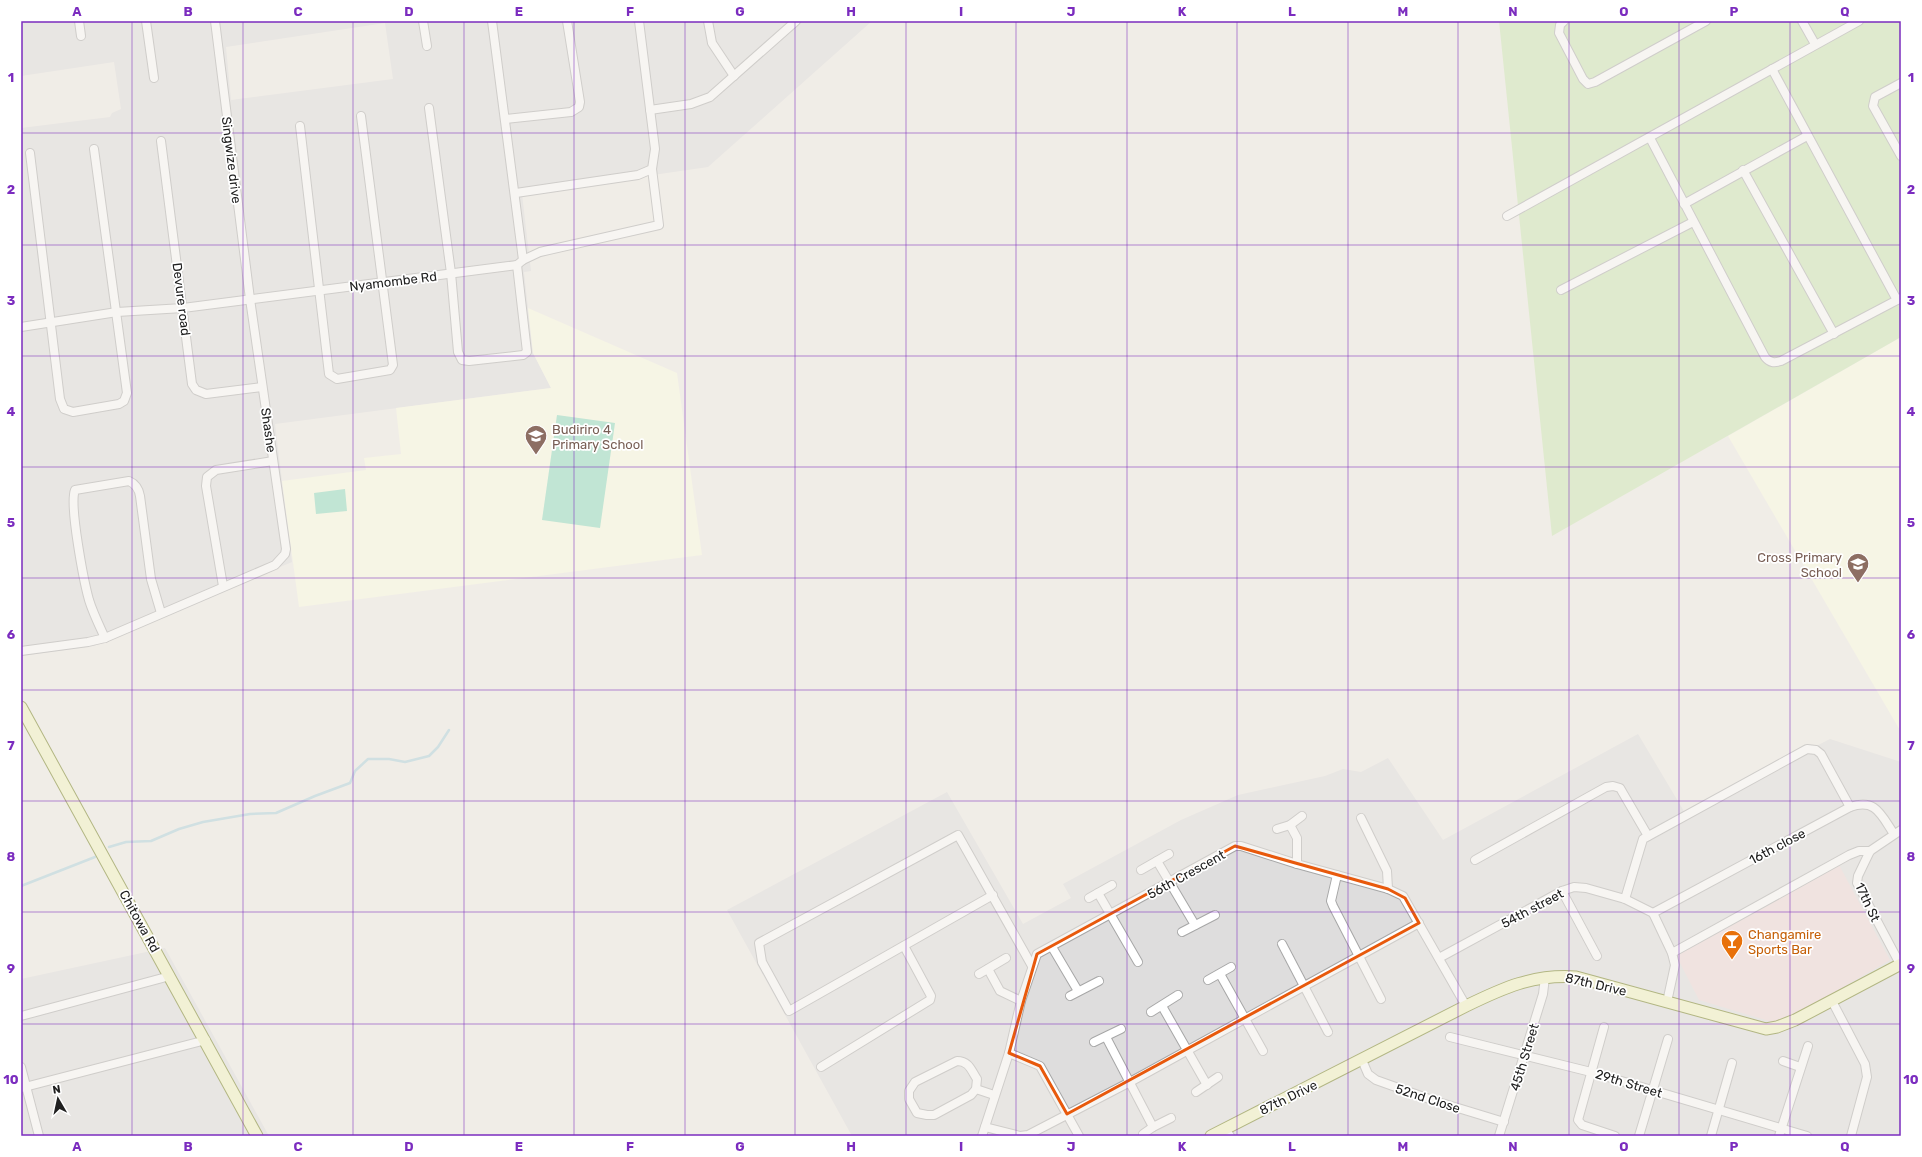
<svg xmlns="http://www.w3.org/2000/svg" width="1922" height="1157" font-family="Rubik,sans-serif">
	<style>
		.residential { fill: #dedddd; fill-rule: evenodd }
		.commercial { fill: #f0d8d7 }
		.education { fill: #fdfee2 }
		.grass { fill: #cae7af }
		.pitch { fill: #88dbbc }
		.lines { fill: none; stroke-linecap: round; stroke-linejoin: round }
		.stream { stroke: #a9d0db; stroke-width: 2.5 }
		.street-casing { stroke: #a7a7a7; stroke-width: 10 }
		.secondary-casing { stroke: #67740a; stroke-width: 13 }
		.street { stroke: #fff; stroke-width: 8 }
		.secondary { stroke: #f4f7be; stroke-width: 11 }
		.marked { fill: none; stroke: #e8590c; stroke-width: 3; stroke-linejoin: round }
		.grid { fill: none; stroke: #7b2cbf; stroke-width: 1; stroke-opacity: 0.55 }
		.labels { text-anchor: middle; stroke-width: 3.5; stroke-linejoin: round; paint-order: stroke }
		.street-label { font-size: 13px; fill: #202020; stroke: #fff }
		.education-label { font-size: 13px; fill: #785e54; stroke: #fff; text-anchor: start }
		.food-label { font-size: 13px; fill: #c56008; stroke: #fff; text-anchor: start }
		.neatline { fill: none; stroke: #7b2cbf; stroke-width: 1.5 }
		.grid-label { font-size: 13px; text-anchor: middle; font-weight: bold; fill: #7b2cbf }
	</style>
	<rect width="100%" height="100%" fill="#f0ede7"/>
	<g class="residential">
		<path d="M21,21H872L708,167L522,194L531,271L524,272L533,353L551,388L275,424L292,562L94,646L21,656V128L110,117L112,113L121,109L114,62L21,76ZM385,23L393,79L231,100L226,47Z"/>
		<polygon points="1638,734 1685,813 1830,739 1901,762 1901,1136 852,1136 727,910 947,792 1023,924 1071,898 1063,884 1181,820 1238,795 1325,776 1343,769 1361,772 1388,758 1443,840"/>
		<polygon points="165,948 269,1136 21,1136 21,979"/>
	</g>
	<polygon class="commercial" points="1839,865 1890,960 1779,1024 1699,1000 1676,955"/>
	<g class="education">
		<polygon points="528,308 677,373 702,555 299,607 282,481 366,470 364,458 401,454 396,408 551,388 533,353"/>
		<polygon points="1901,337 1901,732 1728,436"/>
	</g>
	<polygon class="grass" points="1499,21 1901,21 1901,337 1552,536"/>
	<g class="pitch">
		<polygon points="557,415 615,423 600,528 542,520"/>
		<polygon points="345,489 347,511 316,514 314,493"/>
	</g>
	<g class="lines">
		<g class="stream">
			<polyline points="109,847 126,842 151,841 179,829 203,822 250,814 276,813 315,796 350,783 355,771 368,759 389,759 405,762 429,756 438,747 449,730"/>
			<polyline points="21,886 95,857"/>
		</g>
		<g class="street-casing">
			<g id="street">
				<polyline points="79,21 81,36"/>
				<polyline points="146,21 154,78"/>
				<polyline points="423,21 427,46"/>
				<polyline points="708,21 712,43 734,76"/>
				<polyline points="1564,21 1560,25 1559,33 1583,79 1588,84 1595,82 1706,21"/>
				<polyline points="1802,21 1815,44"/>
				<polyline points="1772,69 1897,300"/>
				<polyline points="1901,83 1875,97 1873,106 1901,156"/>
				<polyline points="429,108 451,273 458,352 462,360 469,361 523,355 527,352 517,265"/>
				<polyline points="650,110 691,104 710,97 796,21"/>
				<polyline points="505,119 571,112 579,107 580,102 567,21"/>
				<polyline points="300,126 329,374 337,379 390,370 393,365 361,116"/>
				<path d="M1650,138L1765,357C1770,363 1774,363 1781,361L1901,298"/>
				<polyline points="161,141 192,384 196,390 206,394 262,387"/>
				<polyline points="30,153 60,399 64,409 73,412 119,404 124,401 127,393 94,149"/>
				<polyline points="1743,170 1834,334"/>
				<polyline points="516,193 638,175 652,169 655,149 639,21"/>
				<polyline points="1684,204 1807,136"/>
				<polyline points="1507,216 1859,21"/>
				<polyline points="523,260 540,252 659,225 652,169"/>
				<polyline points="1561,290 1693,222"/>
				<polyline points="21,327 117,312 183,308 517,265 523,260 492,21"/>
				<polyline points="223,586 206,486 207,477 216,470 273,461"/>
				<path d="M105,638C99,625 93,613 89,600C84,582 69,505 75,490L129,481C136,484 139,490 140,496L151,579L161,613"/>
				<polyline points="21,651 88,642 105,638 275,565 285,554 286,549 250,299 215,21"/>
				<polyline points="1361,818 1387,871 1388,889"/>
				<polyline points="1290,825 1297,838 1297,864"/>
				<polyline points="1277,829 1290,825 1302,816"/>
				<polyline points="1901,830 1870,851 1858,876 1857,883 1901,966"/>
				<polyline points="1475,860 1606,787 1613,786 1620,788 1648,836"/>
				<polyline points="1157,861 1195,925"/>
				<polyline points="1141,870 1169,854"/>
				<polyline points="1337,875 1331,901 1333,906 1381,999"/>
				<polyline points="1562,891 1597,956"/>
				<polyline points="1098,893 1138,962"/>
				<polyline points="993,895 789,1011 762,962 759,943 958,835 1032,966"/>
				<polyline points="1089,898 1112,885"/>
				<polyline points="1625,899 1643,839 1807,749 1816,750 1821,754 1850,807"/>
				<path d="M1653,913L1850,807C1876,798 1881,815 1894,834"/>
				<polyline points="1182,932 1215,915"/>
				<polyline points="1282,944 1328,1032"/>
				<polyline points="1052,947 1078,991"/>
				<polyline points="1672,953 1849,855 1859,851 1870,851"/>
				<polyline points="1439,958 1562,891 1574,887 1586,888 1625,899 1653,913 1672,953 1675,965 1667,1002"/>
				<polyline points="988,969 1000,991 1021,1001"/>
				<polyline points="979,974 1006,958"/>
				<polyline points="1220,974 1263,1051"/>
				<polyline points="1208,980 1231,967"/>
				<polyline points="1070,996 1099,981"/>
				<polyline points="1832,1001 1865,1064 1867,1077 1851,1136"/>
				<polyline points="1162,1006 1207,1085"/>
				<polyline points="1151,1012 1178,995"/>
				<polyline points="21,1016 170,976"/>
				<polyline points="1604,1027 1578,1120 1582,1125 1615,1136"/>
				<polyline points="1106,1037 1153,1127"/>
				<polyline points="1450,1037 1591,1072 1807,1136"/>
				<polyline points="1094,1042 1121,1029"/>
				<polyline points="1009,1053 1040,1066 1079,1136"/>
				<polyline points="1362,1060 1368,1074 1376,1080 1435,1101 1504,1122"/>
				<path d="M957,1061C969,1061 971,1070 977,1079L976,1089L971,1095L934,1115H927L917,1113L909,1099V1091L915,1082Z"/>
				<polyline points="1783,1061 1800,1067"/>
				<polyline points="21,1067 39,1136"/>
				<polyline points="821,1067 930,1000 931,996 904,946"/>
				<polyline points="21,1088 206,1040"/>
				<polyline points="976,1089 994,1095"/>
				<polyline points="1196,1092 1218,1077"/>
				<polyline points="985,1127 1020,1136 1028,1135 1130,1082 1419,923"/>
				<polyline points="1225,1128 1230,1136"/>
				<polyline points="1143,1134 1153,1127 1171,1118"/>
				<polyline points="982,1136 1009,1053 1021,1001 1037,954 1235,846 1241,846 1297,864 1388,889 1403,896 1466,1006"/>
				<polyline points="1499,1136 1543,994 1545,977"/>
				<polyline points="1639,1136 1668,1039"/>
				<polyline points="1711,1136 1732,1063"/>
				<polyline points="1779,1136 1808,1046"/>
			</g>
		</g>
		<g class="secondary-casing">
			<g id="secondary">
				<polyline points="21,707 257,1136"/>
				<path d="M1211,1136L1466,1006C1503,988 1533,974 1576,977L1766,1029L1777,1027L1795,1020L1901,964"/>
			</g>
		</g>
		<use href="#street" class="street"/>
		<use href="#secondary" class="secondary"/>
	</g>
	<path d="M0 0H1922V1157H0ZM1235,846L1388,889L1405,898L1419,923L1067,1114L1040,1066L1009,1053L1037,954Z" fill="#f0ede7" fill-opacity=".55" fill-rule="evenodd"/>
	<path class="marked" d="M1235,846L1388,889L1405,898L1419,923L1067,1114L1040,1066L1009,1053L1037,954Z"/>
	<path class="grid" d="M132,21V1136M243,21V1136M353,21V1136M464,21V1136M574,21V1136M685,21V1136M795,21V1136M906,21V1136M1016,21V1136M1127,21V1136M1237,21V1136M1348,21V1136M1458,21V1136M1569,21V1136M1679,21V1136M1790,21V1136M21,133H1901M21,245H1901M21,356H1901M21,467H1901M21,578H1901M21,690H1901M21,801H1901M21,912H1901M21,1024H1901"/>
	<defs>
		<g id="school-pin" transform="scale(1.15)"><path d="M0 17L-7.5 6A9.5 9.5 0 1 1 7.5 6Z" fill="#8d6e63" stroke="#fff"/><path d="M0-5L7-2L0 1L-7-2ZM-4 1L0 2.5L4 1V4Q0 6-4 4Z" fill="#fff"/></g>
		<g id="bar-pin" transform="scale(1.15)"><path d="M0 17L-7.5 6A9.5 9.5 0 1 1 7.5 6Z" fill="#e8710a" stroke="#fff"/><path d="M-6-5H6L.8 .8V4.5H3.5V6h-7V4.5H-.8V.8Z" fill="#fff"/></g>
	</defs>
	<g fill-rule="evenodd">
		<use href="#school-pin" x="536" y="436"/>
		<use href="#school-pin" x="1858" y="564"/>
		<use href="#bar-pin" x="1732" y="941"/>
	</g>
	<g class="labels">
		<g class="street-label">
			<text transform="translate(232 160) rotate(83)" y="5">Singwize drive</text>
			<text transform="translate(393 281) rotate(-7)" y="5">Nyamombe Rd</text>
			<text transform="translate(182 299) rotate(83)" y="5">Devure road</text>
			<text transform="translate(269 430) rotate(82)" y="5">Shashe</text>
			<text transform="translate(1777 846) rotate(-28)" y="5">16th close</text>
			<text transform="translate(1186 874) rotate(-29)" y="5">56th Crescent</text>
			<text transform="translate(1868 902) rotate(65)" y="5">17th St</text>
			<text transform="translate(1532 908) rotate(-28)" y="5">54th street</text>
			<text transform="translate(140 921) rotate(61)" y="5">Chitowa Rd</text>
			<text transform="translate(1596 984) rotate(13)" y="5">87th Drive</text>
			<text transform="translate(1524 1057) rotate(-73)" y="5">45th Street</text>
			<text transform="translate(1629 1083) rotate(17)" y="5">29th Street</text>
			<text transform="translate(1288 1097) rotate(-26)" y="5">87th Drive</text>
			<text transform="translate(1428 1098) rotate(18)" y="5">52nd Close</text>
		</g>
		<g class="education-label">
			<text x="552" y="434">Budiriro 4<tspan x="552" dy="15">Primary School</tspan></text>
			<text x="1842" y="562" text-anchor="end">Cross Primary<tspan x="1842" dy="15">School</tspan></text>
		</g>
		<g class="food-label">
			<text x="1748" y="939">Changamire<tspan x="1748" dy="15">Sports Bar</tspan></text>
		</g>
	</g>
	<rect width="1922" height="1157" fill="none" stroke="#ffffff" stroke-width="44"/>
	<g transform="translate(58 1099) rotate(351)" stroke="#ffffff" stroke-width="3" paint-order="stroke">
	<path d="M0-3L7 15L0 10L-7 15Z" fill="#202020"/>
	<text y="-6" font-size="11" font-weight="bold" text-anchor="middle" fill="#202020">N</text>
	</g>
	<rect x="22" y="22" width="1878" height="1113" class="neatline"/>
	<g class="grid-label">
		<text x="77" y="16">A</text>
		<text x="188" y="16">B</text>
		<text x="298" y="16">C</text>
		<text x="409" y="16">D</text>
		<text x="519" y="16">E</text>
		<text x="630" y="16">F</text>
		<text x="740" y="16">G</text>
		<text x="851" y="16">H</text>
		<text x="961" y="16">I</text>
		<text x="1071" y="16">J</text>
		<text x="1182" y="16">K</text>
		<text x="1292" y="16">L</text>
		<text x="1403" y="16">M</text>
		<text x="1513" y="16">N</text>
		<text x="1624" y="16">O</text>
		<text x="1734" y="16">P</text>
		<text x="1845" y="16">Q</text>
		<text x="11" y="82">1</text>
		<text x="1911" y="82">1</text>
		<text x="11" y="194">2</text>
		<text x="1911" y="194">2</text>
		<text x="11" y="305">3</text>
		<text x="1911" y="305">3</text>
		<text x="11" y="416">4</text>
		<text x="1911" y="416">4</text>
		<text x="11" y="527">5</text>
		<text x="1911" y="527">5</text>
		<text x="11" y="639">6</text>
		<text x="1911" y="639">6</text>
		<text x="11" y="750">7</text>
		<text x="1911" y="750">7</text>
		<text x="11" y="861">8</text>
		<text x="1911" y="861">8</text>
		<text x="11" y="973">9</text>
		<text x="1911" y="973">9</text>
		<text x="11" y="1084">10</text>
		<text x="1911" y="1084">10</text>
		<text x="77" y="1151">A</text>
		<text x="188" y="1151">B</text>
		<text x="298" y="1151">C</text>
		<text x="409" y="1151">D</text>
		<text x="519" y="1151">E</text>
		<text x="630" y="1151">F</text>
		<text x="740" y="1151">G</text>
		<text x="851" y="1151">H</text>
		<text x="961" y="1151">I</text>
		<text x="1071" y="1151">J</text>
		<text x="1182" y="1151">K</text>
		<text x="1292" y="1151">L</text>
		<text x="1403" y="1151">M</text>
		<text x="1513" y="1151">N</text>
		<text x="1624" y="1151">O</text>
		<text x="1734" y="1151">P</text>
		<text x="1845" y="1151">Q</text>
	</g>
</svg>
